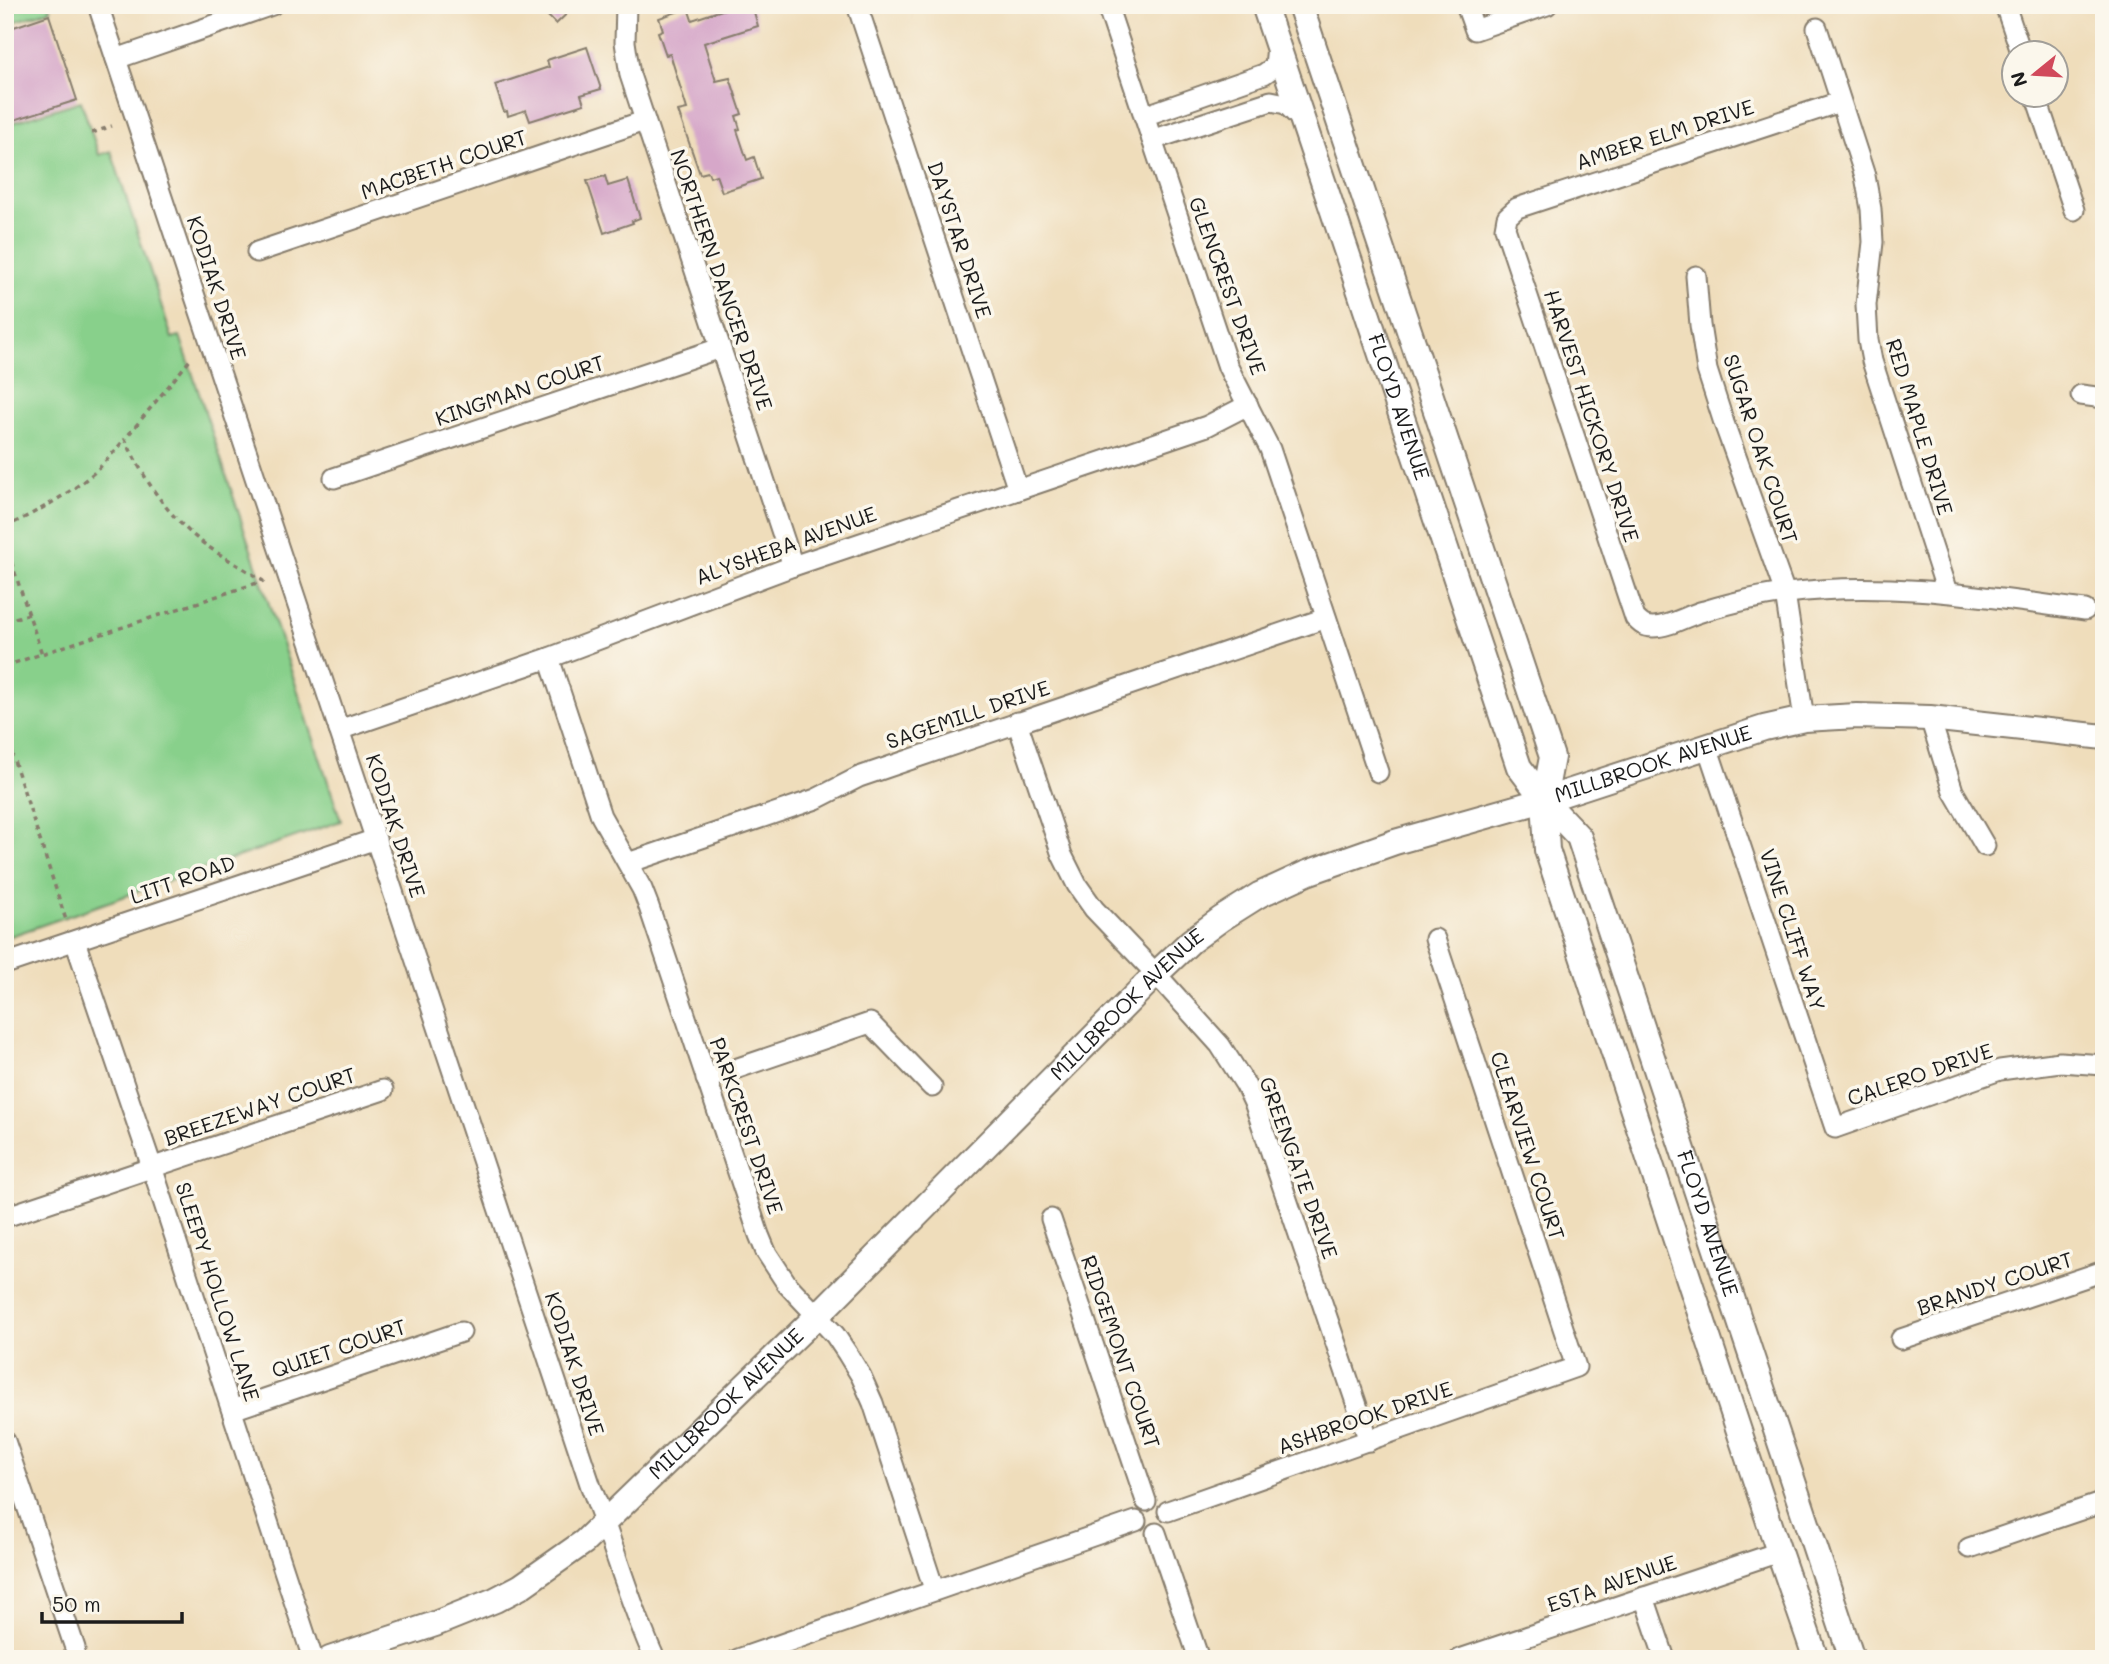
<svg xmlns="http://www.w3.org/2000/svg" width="2109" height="1664" font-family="Mali,sans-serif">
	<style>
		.green { fill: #88d08b; stroke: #527654; stroke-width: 2 }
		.building { fill: #d6a7c9 }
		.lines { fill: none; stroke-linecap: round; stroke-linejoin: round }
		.minor-casing { stroke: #867c6c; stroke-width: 23 }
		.tertiary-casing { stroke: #867c6c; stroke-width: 28 }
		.path { stroke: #867c6c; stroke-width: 3.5; stroke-dasharray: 5 5; stroke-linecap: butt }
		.minor { stroke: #fff; stroke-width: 19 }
		.tertiary { stroke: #fff; stroke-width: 24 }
		.labels { text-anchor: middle; stroke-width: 7; stroke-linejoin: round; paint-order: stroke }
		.street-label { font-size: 21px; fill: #1c1c1c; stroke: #fbf7ec }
	</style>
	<rect width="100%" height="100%" fill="#fbf7ec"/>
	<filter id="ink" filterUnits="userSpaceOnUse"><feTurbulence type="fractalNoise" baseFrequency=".0143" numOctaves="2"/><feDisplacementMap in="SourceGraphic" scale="14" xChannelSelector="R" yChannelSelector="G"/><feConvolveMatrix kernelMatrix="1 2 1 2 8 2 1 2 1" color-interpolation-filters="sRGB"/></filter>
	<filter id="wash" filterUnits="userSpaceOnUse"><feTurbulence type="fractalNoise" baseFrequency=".00686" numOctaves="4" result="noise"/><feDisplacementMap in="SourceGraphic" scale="28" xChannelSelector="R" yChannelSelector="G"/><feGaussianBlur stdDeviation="1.57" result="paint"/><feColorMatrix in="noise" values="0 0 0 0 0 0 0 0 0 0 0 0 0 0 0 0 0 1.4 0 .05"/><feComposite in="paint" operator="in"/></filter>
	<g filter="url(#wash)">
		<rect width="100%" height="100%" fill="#efddbb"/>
		<g class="green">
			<polygon points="5,5 49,5 51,10 5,25"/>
			<polygon points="81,101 99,155 111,151 172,338 180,336 341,821 5,938 5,125"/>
		</g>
		<g id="blocks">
			<g class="building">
				<polygon points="537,5 576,5 556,24"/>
				<polygon points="737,5 752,5 758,26 704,43 716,81 730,78 742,114 736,116 740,129 737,130 747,160 754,157 761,179 722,192 716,175 710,177 708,172 700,174 678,111 687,109 670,54 666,55 658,32 663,30 659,18 688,8 692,20"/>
				<polygon points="49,15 77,100 5,123 5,30"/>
				<polygon points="587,47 601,89 581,95 584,104 530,121 526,110 508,116 507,111 504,112 495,85 549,67 547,60"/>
				<polygon points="605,176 608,186 628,180 640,218 632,221 633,223 604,233 587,181"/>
			</g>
		</g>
	</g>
	<g filter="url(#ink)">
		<use href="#blocks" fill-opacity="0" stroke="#867c6c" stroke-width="2"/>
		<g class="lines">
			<g class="minor-casing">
				<g id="minor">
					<path d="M98,5L591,1487C614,1544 629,1603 655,1659"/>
					<polyline points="626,5 625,42 630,75 793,566"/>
					<polyline points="857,5 1018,490"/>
					<polyline points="1107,5 1222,349 1228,367 1270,449 1378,772"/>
					<polyline points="1466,5 1475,30 1547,5"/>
					<polyline points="2005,5 2021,52"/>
					<polyline points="1817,28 1865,176 1871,209 1873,242 1866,305 1868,340 1872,361 1947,592"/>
					<polyline points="116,59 272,5"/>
					<polyline points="2035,94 2074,210"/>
					<path d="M1840,102L1517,208L1507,217L1505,228L1635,618C1641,624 1644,627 1653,627C1670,627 1688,615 1704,611C1731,603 1759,596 1787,593C1887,580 1986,597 2085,610"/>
					<polyline points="1144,116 1264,74 1275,66 1277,46"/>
					<polyline points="1152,140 1271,101 1286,104 1302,120"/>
					<polyline points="257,252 644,121"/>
					<polyline points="1696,276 1700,325 1707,370 1724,423 1785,593 1804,719"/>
					<polyline points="2081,395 2104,398"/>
					<polyline points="334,478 720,348"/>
					<polyline points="549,658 601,816 642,889 649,907 759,1235 766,1252 787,1284 835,1335 847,1353 861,1376 873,1403 934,1589"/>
					<polyline points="1930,718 1953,791 1985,846"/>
					<polyline points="1017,722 1062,855 1077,885 1094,909 1156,974 1220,1045 1245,1084 1255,1105 1369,1441"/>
					<polyline points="339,730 549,658 793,566 1207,426 1248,405"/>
					<polyline points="1707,746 1835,1128 2000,1070 2060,1062 2104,1065"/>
					<polyline points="628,863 816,799 859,777 1326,618"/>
					<polyline points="75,941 152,1167 313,1659"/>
					<polyline points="5,964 376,839"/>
					<polyline points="706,1079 870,1023 932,1087"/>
					<polyline points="5,1217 383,1090"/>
					<polyline points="1051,1219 1146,1501"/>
					<polyline points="1901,1339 2104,1271"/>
					<polyline points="232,1410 461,1332"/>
					<polyline points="5,1441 75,1648"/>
					<polyline points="1168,1511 1576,1367 1435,939"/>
					<polyline points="1156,1533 1199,1659"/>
					<polyline points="1969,1548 2104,1502"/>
					<polyline points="1644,1597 1665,1659"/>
					<polyline points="738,1659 1136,1521"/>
					<polyline points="1460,1659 1779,1552"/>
				</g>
			</g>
			<g class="tertiary-casing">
				<g id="tertiary">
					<path id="s1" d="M1264,5L1519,767L1544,800L1547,850L1779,1552L1816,1659"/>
					<path id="s2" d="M1300,5L1552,757L1544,800L1579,837L1852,1659"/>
					<path id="s3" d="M330,1659L435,1624L495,1600L520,1587L584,1542L817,1316L1156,974L1191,941L1221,919L1259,895L1307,873L1395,842L1544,800L1764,728L1804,719L1857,716L1930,718L2104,737"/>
				</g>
			</g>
			<g class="path">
				<polyline points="92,133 112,126"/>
				<path d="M5,527C37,512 68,495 95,472C106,462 115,450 125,439"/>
				<polyline points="5,543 42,654"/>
				<polyline points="5,621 29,614"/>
				<path d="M5,666L263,581C244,568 222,557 203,543C167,516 144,479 125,439L190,360"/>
				<polyline points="5,733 66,920"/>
			</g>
			<use href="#minor" class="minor"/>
			<use href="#tertiary" class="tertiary"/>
		</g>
	</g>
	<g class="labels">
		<g class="street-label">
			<text transform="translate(1665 135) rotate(-18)" y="7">AMBER ELM DRIVE</text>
			<text transform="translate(444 165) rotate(-19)" y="7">MACBETH COURT</text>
			<text transform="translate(959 240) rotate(72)" y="7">DAYSTAR DRIVE</text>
			<text transform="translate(721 280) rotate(71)" y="7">NORTHERN DANCER DRIVE</text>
			<text transform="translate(1227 286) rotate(70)" y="7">GLENCREST DRIVE</text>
			<text transform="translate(216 288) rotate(72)" y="7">KODIAK DRIVE</text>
			<text transform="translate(520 391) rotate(-19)" y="7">KINGMAN COURT</text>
			<text dy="7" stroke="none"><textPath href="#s1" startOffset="424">FLOYD AVENUE</textPath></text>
			<text transform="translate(1591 416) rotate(72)" y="7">HARVEST HICKORY DRIVE</text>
			<text transform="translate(1919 427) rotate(73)" y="7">RED MAPLE DRIVE</text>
			<text transform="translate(1760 449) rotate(72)" y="7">SUGAR OAK COURT</text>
			<text transform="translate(786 546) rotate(-20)" y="7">ALYSHEBA AVENUE</text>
			<text transform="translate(968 715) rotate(-19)" y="7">SAGEMILL DRIVE</text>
			<text dy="7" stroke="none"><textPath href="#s3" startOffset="1634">MILLBROOK AVENUE</textPath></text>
			<text transform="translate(395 826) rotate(72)" y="7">KODIAK DRIVE</text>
			<text transform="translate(183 880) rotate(-19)" y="7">LITT ROAD</text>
			<text transform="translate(1792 930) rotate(72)" y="7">VINE CLIFF WAY</text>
			<text dy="7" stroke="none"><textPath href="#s3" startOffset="1046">MILLBROOK AVENUE</textPath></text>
			<text transform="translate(1920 1075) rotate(-19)" y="7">CALERO DRIVE</text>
			<text transform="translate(260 1107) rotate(-19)" y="7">BREEZEWAY COURT</text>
			<text transform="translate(746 1126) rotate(71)" y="7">PARKCREST DRIVE</text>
			<text transform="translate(1527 1146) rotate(72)" y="7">CLEARVIEW COURT</text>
			<text transform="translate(1298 1168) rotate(70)" y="7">GREENGATE DRIVE</text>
			<text dy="7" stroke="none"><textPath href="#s2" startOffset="1295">FLOYD AVENUE</textPath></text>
			<text transform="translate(1995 1284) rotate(-18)" y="7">BRANDY COURT</text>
			<text transform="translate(217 1292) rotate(72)" y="7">SLEEPY HOLLOW LANE</text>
			<text transform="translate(339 1349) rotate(-19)" y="7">QUIET COURT</text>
			<text transform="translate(1120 1352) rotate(71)" y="7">RIDGEMONT COURT</text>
			<text transform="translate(574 1364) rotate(72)" y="7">KODIAK DRIVE</text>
			<text dy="7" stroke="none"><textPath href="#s3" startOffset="480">MILLBROOK AVENUE</textPath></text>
			<text transform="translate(1365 1418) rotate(-19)" y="7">ASHBROOK DRIVE</text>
			<text transform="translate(1612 1584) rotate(-19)" y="7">ESTA AVENUE</text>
		</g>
	</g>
	<rect width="2109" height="1664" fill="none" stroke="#fbf7ec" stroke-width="28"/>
	<g transform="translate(2035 74) rotate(252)"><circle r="33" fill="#fbf7ec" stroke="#a29f99" stroke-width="2"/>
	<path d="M0-5L12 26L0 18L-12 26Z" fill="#d1495b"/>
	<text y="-10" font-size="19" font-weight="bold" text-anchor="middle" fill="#1c1c1c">N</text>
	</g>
	<path d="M42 1612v10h140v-10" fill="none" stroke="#1c1c1c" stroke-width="3.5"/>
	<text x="52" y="1612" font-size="21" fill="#1c1c1c" stroke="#fbf7ec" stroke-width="5" paint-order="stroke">50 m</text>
</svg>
